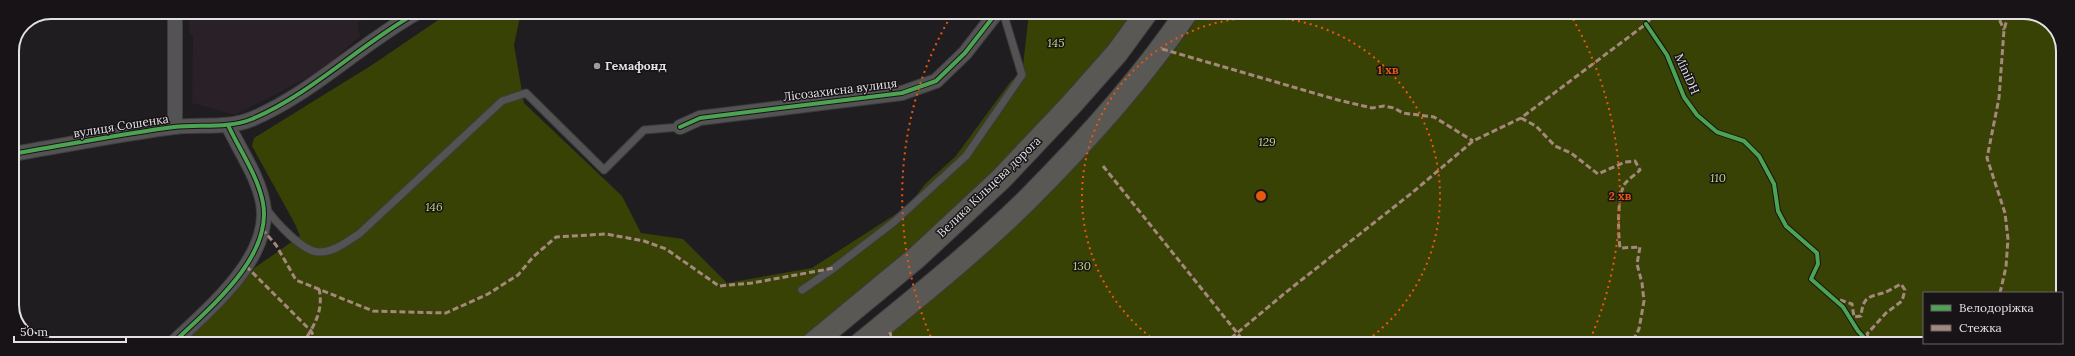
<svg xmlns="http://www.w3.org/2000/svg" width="2075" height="356" font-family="Lora,serif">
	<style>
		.built { fill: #292028 }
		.forest { fill: #384204 }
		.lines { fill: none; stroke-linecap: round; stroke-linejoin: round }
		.service-casing { stroke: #3d3b3d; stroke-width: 9 }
		.minor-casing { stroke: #3d3b3d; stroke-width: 16 }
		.primary-casing { stroke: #3d3b3d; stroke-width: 24 }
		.service { stroke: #545354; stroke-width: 7 }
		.minor { stroke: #545354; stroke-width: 14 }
		.primary { stroke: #595854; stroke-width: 22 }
		.quiet { stroke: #a5887d; stroke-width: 3; stroke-dasharray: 6 3; stroke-linecap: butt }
		.cycleway-casing { stroke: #171317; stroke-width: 6 }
		.cycleway { stroke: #4ca352; stroke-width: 4 }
		.ring { fill: none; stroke: #e8590c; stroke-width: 2; stroke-dasharray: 2 4 }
		.poi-dot { fill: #9f9c9f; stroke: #171317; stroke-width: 1.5 }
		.labels { text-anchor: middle; stroke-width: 3; stroke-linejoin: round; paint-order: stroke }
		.park-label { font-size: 12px; font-style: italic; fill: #c1d77a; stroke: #171317 }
		.poi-label { font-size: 12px; font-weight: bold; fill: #e4e1e4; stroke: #171317; text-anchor: start }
		.street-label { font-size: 12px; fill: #e4e1e4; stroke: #171317 }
		.rim { fill: none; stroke: #e4e1e4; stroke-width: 2 }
		.centre { fill: #e8590c; stroke: #171317; stroke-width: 2 }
		.ring-label { font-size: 12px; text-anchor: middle; font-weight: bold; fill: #e8590c; stroke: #171317; stroke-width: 3; stroke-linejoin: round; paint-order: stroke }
	</style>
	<rect width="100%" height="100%" fill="#1f1d1f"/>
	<polygon class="built" points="231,12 365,12 367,19 357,22 360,36 321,71 235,115 192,103 193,35 190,34 188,16"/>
	<g class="forest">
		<polygon points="188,12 231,12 188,16"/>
		<polygon points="450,12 521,12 514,45 524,103 622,196 641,233 683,239 727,283 812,268 899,212 913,200 925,184 955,157 1011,81 1022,75 1029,12 1147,12 1070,106 812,344 172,344 236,281 300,236 295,224 252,146 254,138 372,65"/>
		<polygon points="1201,12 2029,12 2052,24 2063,46 2063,310 2062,293 1924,293 1924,343 2027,343 2024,344 875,344 1161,68 1190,29"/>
	</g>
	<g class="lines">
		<g class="service-casing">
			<g id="service">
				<path d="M265,207C274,220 302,252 319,252C335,252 346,242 359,234L502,101L526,93L604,170L644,130L680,127"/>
				<polyline points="802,290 834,268 894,222 966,156 1022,75 1003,12"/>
			</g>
		</g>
		<g class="minor-casing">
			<g id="minor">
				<polyline points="175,12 175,127"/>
				<polyline points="680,127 700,118 902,93 936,81 965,53 997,12"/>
				<path d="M12,154C66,145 120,134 174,127C199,124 228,129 252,119C313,93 360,44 418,12"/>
				<path d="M172,344C207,310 273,258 263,203C258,176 239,149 228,125"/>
			</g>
		</g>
		<g class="primary-casing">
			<g id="primary">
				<polyline points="812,344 916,258 1001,179 1070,106 1117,53 1147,12"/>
				<path d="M860,344C916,298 974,252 1026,201C1084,143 1141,80 1187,12"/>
			</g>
		</g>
		<use href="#service" class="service"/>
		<use href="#minor" class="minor"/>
		<use href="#primary" class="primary"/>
		<g class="quiet">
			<polyline points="1996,12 2004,30"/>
			<polyline points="1162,49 1338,100 1372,108 1384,106 1394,108 1403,113 1434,117 1473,141"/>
			<path d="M1521,118L1536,126L1555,146L1571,153L1598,174L1625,162L1635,161L1640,170C1635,175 1627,180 1624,185C1617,200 1618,232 1620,248L1640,247L1637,264L1642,283L1644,301L1639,329L1631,344"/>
			<polyline points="1103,166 1246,344"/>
			<polyline points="262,229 276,245 296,280 373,311 446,313 488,294 518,275 533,257 556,237 606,234 644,241 666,249 719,286 752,283 834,268"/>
			<polyline points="246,266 311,331 318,344"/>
			<polyline points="2000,293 2006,267 2008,239 2005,213 1987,158 1999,98 2004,30 2009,12"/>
			<path d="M1840,300L1852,304L1854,317L1861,316C1863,299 1866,297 1883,293C1889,291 1895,287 1901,284L1905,290L1902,301L1886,313L1867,334L1869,342"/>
			<polyline points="2062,303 2063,303"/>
			<polyline points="890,332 892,344"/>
			<path d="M302,344C314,327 324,310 319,289"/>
			<polyline points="1224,344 1285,293 1413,192 1473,141 1521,118 1646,24 1656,12"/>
			<polyline points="1964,344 1965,343"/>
		</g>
		<g class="cycleway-casing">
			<g id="cycleway">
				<polyline points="1646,24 1667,55 1684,97 1697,115 1717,132 1744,141 1759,156 1774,184 1778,211 1786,226 1817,253 1818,264 1811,279 1843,307 1858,331 1870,344"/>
				<polyline points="680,127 700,118 902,93 936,81 965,53 997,12"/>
				<path d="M12,154C66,145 120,134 174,127C199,124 228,129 252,119C313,93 360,44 418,12"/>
				<path d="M172,344C207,310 273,258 263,203C258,176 239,149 228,125"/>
			</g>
		</g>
		<use href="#cycleway" class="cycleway"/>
	</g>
	<g class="ring">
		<path d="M1160 344A179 179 0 1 1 1362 344"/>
		<path d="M933 342A359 359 0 0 1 952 14M1570 14A359 359 0 0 1 1589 342"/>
	</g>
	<circle class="poi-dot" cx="597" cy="66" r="4"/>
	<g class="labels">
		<g class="park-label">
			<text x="1056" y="47">145</text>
			<text x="1267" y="146">129</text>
			<text x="1718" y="182">110</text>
			<text x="434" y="211">146</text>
			<text x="1082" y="270">130</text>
		</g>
		<g class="poi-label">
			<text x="605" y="70">Гемафонд</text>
		</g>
		<g class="street-label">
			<text transform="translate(1687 74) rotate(66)" y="4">MiniDH</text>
			<text transform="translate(840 90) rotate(-7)" y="4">Лісозахисна вулиця</text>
			<text transform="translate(121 126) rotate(-9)" y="4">вулиця Сошенка</text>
			<text transform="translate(989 187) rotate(-44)" y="4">Велика Кільцева дорога</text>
		</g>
	</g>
	<path d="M0 0H2075V356H0ZM51 19H2024A32 32 0 0 1 2056 51V305A32 32 0 0 1 2024 337H51A32 32 0 0 1 19 305V51A32 32 0 0 1 51 19Z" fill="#171317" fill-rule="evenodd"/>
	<path class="rim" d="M51 19H2024A32 32 0 0 1 2056 51V305A32 32 0 0 1 2024 337H51A32 32 0 0 1 19 305V51A32 32 0 0 1 51 19Z"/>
	<circle cx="1261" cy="196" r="6" class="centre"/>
	<g class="ring-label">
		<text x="1388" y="74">1 хв</text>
		<text x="1620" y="200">2 хв</text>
	</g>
	<rect x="1923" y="292" width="140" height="52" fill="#171317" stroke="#696569"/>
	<rect x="1931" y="305" width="20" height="6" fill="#4ca352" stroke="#696569"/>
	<text x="1959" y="312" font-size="12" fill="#e4e1e4">Велодоріжка</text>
	<rect x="1931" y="325" width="20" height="6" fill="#a5887d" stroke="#696569"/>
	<text x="1959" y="332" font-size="12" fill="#e4e1e4">Стежка</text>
	<path d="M14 336v6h112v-6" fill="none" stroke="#e4e1e4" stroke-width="2"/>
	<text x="20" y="336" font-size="12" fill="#e4e1e4" stroke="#171317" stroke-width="3" paint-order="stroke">50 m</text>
</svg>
